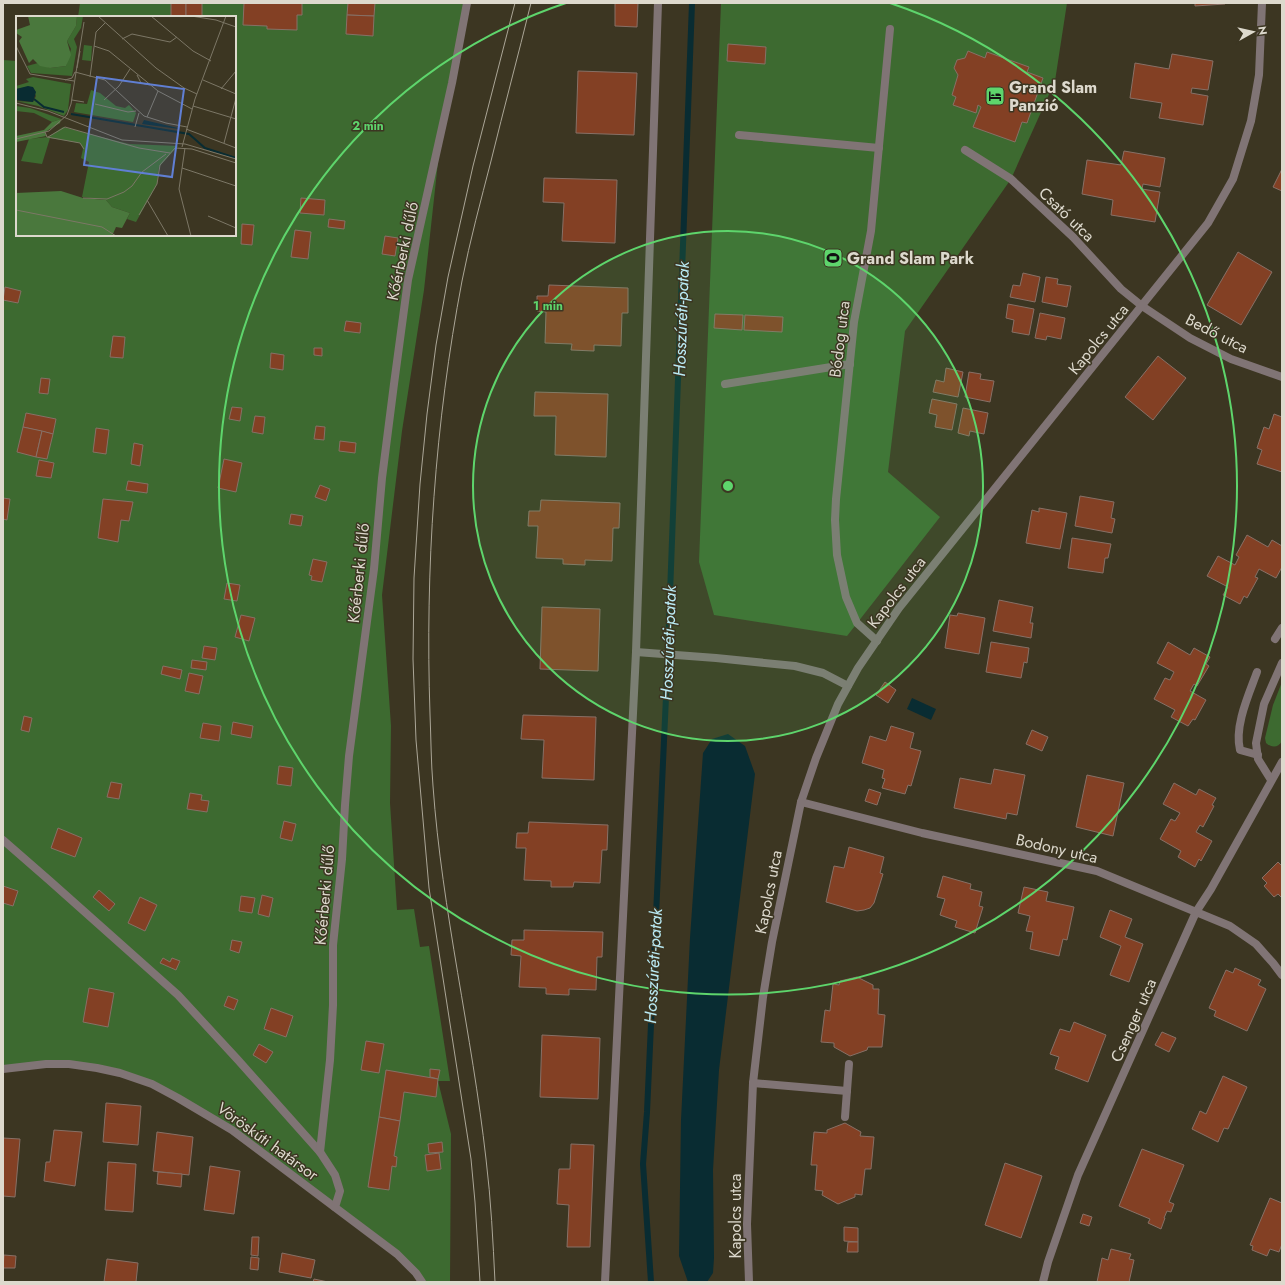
<svg xmlns="http://www.w3.org/2000/svg" width="1285" height="1285" font-family="Jost,sans-serif">
	<style>
		.green { fill: #3d6a30 }
		.water { fill: #092c32 }
		.lines { fill: none; stroke-linecap: round; stroke-linejoin: round }
		.stream { stroke: #092c32; stroke-width: 6 }
		.building { fill: #834024; stroke: #877066 }
		.lane { stroke: #807475; stroke-width: 8 }
		.street { stroke: #807475; stroke-width: 8 }
		.tram { stroke: #aba697; stroke-width: 1 }
		.ring { fill: none; stroke: #5ed56c; stroke-width: 2 }
		.labels { text-anchor: middle; stroke-width: 3; stroke-linejoin: round; paint-order: stroke }
		.poi-label { font-size: 16px; font-weight: bold; fill: #ddd9cd; stroke: #3c3622; text-anchor: start }
		.street-label { font-size: 16px; fill: #ddd9cd; stroke: #3c3622 }
		.water-label { font-size: 17px; font-style: italic; fill: #baebf5; stroke: #3c3622 }
		.inset-river { fill: none; stroke: #092c32; stroke-width: 2 }
		.inset-road { fill: none; stroke: #7c7766; stroke-width: 1 }
		.view { fill: #607fd4; fill-opacity: 0.15; stroke: #607fd4; stroke-width: 2 }
		.inset-edge { fill: none; stroke: #ddd9cd; stroke-width: 2 }
		.centre { fill: #5ed56c; stroke: #3c3622; stroke-width: 2 }
		.ring-label { font-size: 12px; text-anchor: middle; font-weight: bold; fill: #5ed56c; stroke: #3c3622; stroke-width: 3; stroke-linejoin: round; paint-order: stroke }
	</style>
	<rect width="100%" height="100%" fill="#3c3622"/>
	<g class="green">
		<polygon points="80,3 467,3 441,135 424,290 402,431 382,595 391,726 390,803 397,910 414,909 420,947 429,946 450,1081 438,1081 451,1134 450,1282 422,1282 416,1273 233,1130 152,1084 69,1064 3,1069 3,60 17,61 17,235 235,235 235,17 78,17"/>
		<polygon points="721,3 1067,3 1055,81 1011,179 905,331 888,472 940,517 847,636 714,615 699,562"/>
		<path d="M1282,682V741C1278,748 1272,748 1266,743L1265,738L1273,705Z"/>
	</g>
	<g class="water">
		<polygon points="912,698 936,709 931,720 907,709"/>
		<polygon points="728,734 745,746 755,774 719,1070 713,1170 714,1258 713,1273 707,1282 688,1282 679,1256 681,1120 690,938 703,753 712,739"/>
	</g>
	<g class="lines">
		<polyline class="stream" points="651,1282 643,1164 647,1112 667,675 692,3"/>
	</g>
	<g class="building">
		<rect x="171" y="3" width="15" height="14"/>
		<rect x="186" y="3" width="16" height="14"/>
		<polygon points="244,3 302,3 302,15 297,15 297,30 267,29 267,26 243,25"/>
		<polygon points="348,3 375,3 374,16 347,15"/>
		<polygon points="615,3 638,3 637,27 615,26"/>
		<polygon points="1195,3 1225,3 1225,4 1195,6"/>
		<polygon points="347,15 374,16 373,36 346,34"/>
		<polygon points="728,44 766,47 765,64 727,61"/>
		<polygon points="968,51 985,58 987,52 1029,67 1027,72 1043,78 1027,123 1022,122 1015,142 973,127 981,107 978,105 976,113 953,105 956,97 952,95 958,75 954,68 957,60 965,58"/>
		<polygon points="1172,54 1213,61 1208,90 1192,88 1191,93 1208,96 1203,125 1159,118 1162,103 1130,98 1135,63 1169,69"/>
		<polygon points="578,71 637,73 634,135 576,133"/>
		<polygon points="1124,151 1165,158 1160,187 1143,184 1142,189 1160,192 1155,222 1111,215 1113,200 1082,194 1087,160 1121,165"/>
		<polygon points="1282,169 1282,191 1273,187"/>
		<polygon points="544,178 617,180 615,243 562,241 564,203 543,202"/>
		<polygon points="301,198 325,200 324,215 300,213"/>
		<polygon points="329,219 345,221 344,229 328,227"/>
		<polygon points="242,224 254,225 252,245 241,244"/>
		<polygon points="295,230 311,232 308,259 291,257"/>
		<polygon points="385,236 398,238 395,256 382,254"/>
		<polygon points="1238,252 1272,272 1241,325 1207,305"/>
		<polygon points="1023,273 1040,277 1035,302 1010,297 1013,285 1020,286"/>
		<polygon points="1046,277 1058,279 1057,284 1071,286 1067,307 1042,302"/>
		<polygon points="549,285 628,288 628,313 622,313 621,346 594,345 594,351 571,350 572,344 545,343 546,312 537,311 537,296 548,296"/>
		<polygon points="5,287 21,291 18,303 3,300"/>
		<polygon points="1008,304 1034,309 1029,335 1012,332 1014,320 1006,318"/>
		<polygon points="1040,313 1065,318 1061,339 1047,336 1046,340 1035,338"/>
		<polygon points="715,314 743,315 742,330 714,328"/>
		<polygon points="745,315 783,317 782,332 744,330"/>
		<polygon points="346,321 361,323 360,333 344,331"/>
		<polygon points="113,336 125,337 123,358 110,357"/>
		<polygon points="314,348 322,348 322,356 314,355"/>
		<polygon points="271,353 284,355 283,370 270,368"/>
		<polygon points="1158,356 1186,378 1153,420 1125,397"/>
		<polygon points="946,368 963,372 958,397 933,392 936,380 944,382"/>
		<polygon points="969,372 981,374 980,379 994,381 990,402 965,397"/>
		<polygon points="41,378 50,379 48,394 39,393"/>
		<polygon points="535,392 608,394 606,457 555,455 556,416 534,416"/>
		<polygon points="932,399 957,404 952,430 935,427 937,415 929,413"/>
		<polygon points="232,407 242,408 240,421 229,419"/>
		<polygon points="963,408 988,413 984,434 970,431 969,436 958,433"/>
		<polygon points="26,413 56,419 53,434 23,427"/>
		<polygon points="1274,414 1282,417 1282,472 1257,464 1262,450 1257,448 1264,427 1269,429"/>
		<polygon points="255,416 265,417 263,434 252,432"/>
		<polygon points="316,426 325,427 324,440 314,439"/>
		<polygon points="23,427 42,431 36,457 17,452"/>
		<polygon points="96,428 109,430 106,454 93,452"/>
		<polygon points="42,431 53,434 47,459 36,457"/>
		<polygon points="340,441 356,443 355,453 339,451"/>
		<polygon points="134,443 143,445 140,466 131,464"/>
		<polygon points="224,459 242,463 236,492 218,488"/>
		<polygon points="39,460 54,463 51,478 36,476"/>
		<polygon points="128,481 148,484 147,493 126,490"/>
		<polygon points="320,485 330,489 326,501 315,497"/>
		<polygon points="1080,496 1114,502 1111,518 1115,519 1112,533 1075,526"/>
		<polygon points="3,498 10,499 7,520 3,519"/>
		<polygon points="103,499 133,502 129,521 121,520 118,542 98,538"/>
		<polygon points="541,500 620,503 619,528 613,528 612,561 585,560 585,565 563,564 563,559 536,558 538,526 528,526 529,511 540,511"/>
		<polygon points="1039,508 1067,513 1060,549 1026,543 1032,510 1039,512"/>
		<polygon points="291,514 303,516 301,526 289,524"/>
		<polygon points="1247,535 1268,547 1272,540 1282,546 1282,567 1276,578 1259,569 1255,577 1258,578 1247,598 1244,596 1240,604 1223,595 1228,587 1207,576 1218,556 1235,565 1239,557 1236,555"/>
		<polygon points="1072,538 1111,544 1108,558 1105,558 1103,573 1068,568"/>
		<polygon points="313,559 327,562 322,582 311,580 312,576 309,575"/>
		<polygon points="227,583 240,585 237,601 224,599"/>
		<polygon points="999,600 1033,607 1030,623 1033,623 1031,638 993,631"/>
		<polygon points="542,607 600,609 598,671 540,669"/>
		<polygon points="958,613 985,618 979,654 945,648 950,615 957,616"/>
		<polygon points="241,615 255,618 249,641 235,637"/>
		<polygon points="991,642 1029,648 1027,663 1024,662 1021,678 986,672"/>
		<polygon points="1168,642 1190,655 1194,648 1210,657 1206,664 1209,666 1197,686 1194,684 1190,691 1206,700 1195,720 1193,719 1188,726 1171,717 1175,710 1154,699 1165,678 1170,680 1174,672 1157,663"/>
		<polygon points="204,646 217,648 215,660 202,658"/>
		<polygon points="192,660 207,662 206,670 191,668"/>
		<polygon points="163,666 182,670 180,679 161,674"/>
		<polygon points="189,673 203,676 199,694 185,691"/>
		<polygon points="885,682 896,690 888,703 876,695"/>
		<polygon points="523,715 596,717 594,780 542,778 544,740 521,739"/>
		<polygon points="24,716 32,718 29,732 21,730"/>
		<polygon points="233,722 253,726 251,738 231,734"/>
		<polygon points="203,723 221,726 219,741 200,738"/>
		<polygon points="891,726 914,733 910,748 921,751 911,786 908,785 905,794 882,788 885,779 882,778 884,770 862,763 870,736 886,741"/>
		<polygon points="1032,730 1048,737 1042,751 1026,744"/>
		<polygon points="279,766 293,768 291,786 277,784"/>
		<polygon points="994,769 1025,775 1017,815 1007,813 1006,819 954,808 960,778 991,784"/>
		<polygon points="1087,775 1124,783 1113,836 1076,827"/>
		<polygon points="111,782 122,784 119,799 107,797"/>
		<polygon points="1174,783 1196,795 1199,789 1216,798 1212,805 1214,806 1203,827 1200,825 1196,832 1212,841 1201,861 1199,859 1195,867 1178,857 1181,851 1160,839 1171,819 1175,821 1180,813 1163,804"/>
		<polygon points="869,789 881,793 877,805 865,801"/>
		<polygon points="190,793 202,795 201,800 209,801 207,812 187,809"/>
		<polygon points="284,821 296,824 292,841 280,838"/>
		<polygon points="529,822 608,825 607,850 602,850 600,883 574,882 573,887 551,887 551,881 524,880 526,848 516,848 517,833 528,833"/>
		<polygon points="58,828 82,838 75,857 51,848"/>
		<polygon points="849,847 884,857 880,873 883,874 874,903 870,908 864,910 857,911 826,902 834,866 844,868"/>
		<polygon points="1278,862 1282,866 1282,898 1278,894 1274,897 1264,886 1267,883 1262,878"/>
		<polygon points="943,876 971,884 970,889 982,892 979,906 983,907 975,933 955,927 957,921 940,915 945,899 937,897"/>
		<polygon points="3,886 18,891 13,906 3,903"/>
		<polygon points="1024,887 1048,892 1046,901 1074,907 1067,940 1063,939 1059,956 1030,949 1033,932 1026,931 1030,916 1018,913"/>
		<polygon points="99,890 115,904 109,911 93,897"/>
		<polygon points="262,895 273,898 269,917 258,914"/>
		<polygon points="241,896 255,898 252,913 239,911"/>
		<polygon points="140,897 157,905 145,931 128,923"/>
		<polygon points="1110,910 1132,919 1125,937 1143,944 1129,982 1110,975 1121,946 1100,937"/>
		<polygon points="524,930 603,932 602,957 597,957 596,990 569,989 569,995 546,994 546,988 519,987 521,956 511,955 512,940 524,940"/>
		<polygon points="232,940 242,942 239,953 230,950"/>
		<polygon points="163,958 170,962 172,958 180,961 176,970 160,963"/>
		<polygon points="1235,968 1261,980 1258,985 1266,989 1247,1031 1214,1016 1216,1011 1209,1008 1226,970 1233,973"/>
		<polygon points="857,977 873,985 873,989 879,989 878,1014 885,1015 882,1047 868,1047 867,1050 850,1056 834,1047 834,1043 821,1042 825,1010 830,1011 833,984 839,985 840,981"/>
		<polygon points="89,988 114,993 108,1027 83,1022"/>
		<polygon points="228,996 238,1000 234,1010 224,1006"/>
		<polygon points="271,1008 293,1016 286,1037 264,1029"/>
		<polygon points="1074,1022 1106,1035 1088,1082 1055,1069 1059,1057 1050,1054 1060,1029 1070,1032"/>
		<polygon points="1162,1032 1176,1038 1169,1052 1155,1045"/>
		<polygon points="542,1035 600,1038 598,1099 540,1097"/>
		<polygon points="366,1041 384,1044 379,1073 361,1070"/>
		<polygon points="259,1044 273,1052 266,1063 253,1055"/>
		<polygon points="430,1069 440,1070 438,1079 430,1077"/>
		<polygon points="386,1070 438,1079 436,1097 404,1092 400,1121 379,1117"/>
		<polygon points="1223,1076 1247,1087 1228,1129 1224,1128 1218,1142 1192,1129 1200,1111 1206,1114"/>
		<polygon points="106,1103 141,1106 138,1145 103,1142"/>
		<polygon points="379,1117 400,1121 394,1156 397,1157 396,1167 392,1166 389,1190 368,1187"/>
		<polygon points="845,1123 861,1132 860,1136 874,1137 871,1169 865,1169 862,1195 855,1194 855,1197 838,1204 822,1195 823,1191 815,1190 817,1165 811,1165 814,1132 827,1133 827,1130"/>
		<polygon points="54,1130 82,1132 75,1186 44,1181 46,1162 50,1162"/>
		<polygon points="157,1132 193,1137 189,1175 153,1171"/>
		<polygon points="3,1138 20,1139 15,1197 3,1196"/>
		<polygon points="442,1142 443,1152 429,1153 428,1144"/>
		<polygon points="571,1144 594,1145 590,1247 567,1247 569,1205 557,1204 559,1169 570,1169"/>
		<polygon points="1142,1149 1184,1165 1169,1202 1174,1204 1171,1212 1167,1211 1164,1218 1165,1218 1161,1229 1148,1223 1150,1219 1119,1206"/>
		<polygon points="439,1153 441,1169 427,1171 425,1155"/>
		<polygon points="108,1162 136,1164 133,1212 105,1210"/>
		<polygon points="1005,1163 1042,1176 1021,1238 985,1225"/>
		<polygon points="210,1166 240,1171 234,1214 204,1210"/>
		<polygon points="158,1172 182,1174 181,1187 157,1184"/>
		<polygon points="1270,1198 1282,1203 1282,1244 1279,1252 1270,1249 1267,1256 1252,1250 1253,1246 1250,1245"/>
		<polygon points="1083,1214 1092,1217 1089,1226 1080,1223"/>
		<polygon points="844,1227 858,1228 858,1242 844,1241"/>
		<polygon points="252,1237 259,1237 258,1256 251,1255"/>
		<polygon points="848,1242 858,1242 858,1252 847,1252"/>
		<polygon points="1111,1249 1131,1254 1129,1259 1134,1260 1129,1282 1097,1282 1102,1258 1108,1260"/>
		<polygon points="282,1253 315,1260 311,1278 279,1272"/>
		<polygon points="4,1255 16,1256 15,1268 3,1268"/>
		<polygon points="251,1257 259,1258 258,1270 250,1269"/>
		<polygon points="107,1259 138,1263 136,1282 104,1282"/>
		<polygon points="314,1279 328,1282 313,1282"/>
	</g>
	<g class="lines">
		<g class="lane">
			<polyline points="739,135 879,148"/>
			<polyline points="725,384 850,364"/>
			<polyline points="1275,639 1282,628"/>
			<path d="M1257,672C1249,694 1234,726 1240,750L1258,755"/>
			<polyline points="753,1083 847,1091"/>
			<polyline points="845,1117 849,1064"/>
			<polyline points="605,1282 636,652 658,3"/>
		</g>
		<g class="street">
			<polyline points="965,150 1011,179 1073,237 1121,289 1142,306 1190,338 1231,359 1282,377"/>
			<polyline points="877,641 857,623 846,597 837,555 835,520 836,499 854,322 871,231 890,29"/>
			<polyline points="636,652 716,658 795,666 823,673 848,686"/>
			<polyline points="1271,780 1258,759 1256,743 1264,704 1282,663"/>
			<polyline points="801,802 922,833 1097,871 1230,926 1256,944 1273,963 1282,975"/>
			<polyline points="3,840 50,881 178,995 238,1060 320,1152"/>
			<polyline points="3,1069 46,1064 69,1064 97,1068 120,1073 152,1084 178,1098 232,1130 397,1254 416,1273 422,1282"/>
			<polyline points="335,1207 340,1191 335,1175 320,1152 330,1060 333,1005 333,945 342,859 345,805 349,756 374,569 382,478 394,384 408,280 452,83 467,3"/>
			<polyline points="749,1282 747,1224 753,1083 763,997 772,942 801,802 816,758 838,704 858,668 899,608 1208,223 1233,179 1251,121 1259,75 1262,3"/>
			<polyline points="1043,1282 1048,1262 1078,1175 1196,912 1211,889 1282,762"/>
		</g>
		<g class="tram">
			<polyline points="480,1282 475,1202 471,1159 429,888 416,740 413,659 414,578 420,484 427,414 436,345 448,277 473,166 515,3"/>
			<path d="M495,1282C493,1241 491,1200 486,1159C472,1034 442,911 433,786C431,762 431,738 430,714C425,569 435,423 462,281C470,240 481,200 491,161C504,108 518,56 531,3"/>
		</g>
	</g>
	<circle cx="728" cy="486" r="255" fill="#5ed56c" fill-opacity=".12"/>
	<g class="ring">
		<circle cx="728" cy="486" r="255"/>
		<path d="M890 3A509 509 0 1 1 566 3"/>
	</g>
	<defs>
		<g id="hotel-square" transform="scale(1)"><rect x="-9" y="-9" width="18" height="18" rx="4" fill="#5ed56c" stroke="#3c3622"/><path d="M-6-4.5h1.5V1H6V5H4.5V3h-9V5H-6ZM-4 0a1.8 1.8 0 1 1 3.6 0ZM.5 0V-2.5h3Q6-2.5 6 0Z" fill="#111"/></g>
		<g id="stadium-square" transform="scale(1)"><rect x="-9" y="-9" width="18" height="18" rx="4" fill="#5ed56c" stroke="#3c3622"/><path d="M0-5a6.5 5 0 1 0 0 10a6.5 5 0 1 0 0-10ZM-3.5-1.8h7v3.6h-7Z" fill="#111"/></g>
	</defs>
	<g fill-rule="evenodd">
		<use href="#hotel-square" x="995" y="96"/>
		<use href="#stadium-square" x="833" y="258"/>
	</g>
	<g class="labels">
		<g class="poi-label">
			<text x="1009" y="93">Grand Slam<tspan x="1009" dy="18">Panzió</tspan></text>
			<text x="847" y="264">Grand Slam Park</text>
		</g>
		<g class="street-label">
			<text transform="translate(1067 214) rotate(44)" y="6">Csató utca</text>
			<text transform="translate(402 251) rotate(-78)" y="6">Kőérberki dűlő</text>
			<text transform="translate(1217 333) rotate(27)" y="6">Bedő utca</text>
			<text transform="translate(839 339) rotate(-83)" y="6">Bódog utca</text>
			<text transform="translate(1098 339) rotate(-51)" y="6">Kapolcs utca</text>
			<text transform="translate(358 573) rotate(-84)" y="6">Kőérberki dűlő</text>
			<text transform="translate(896 592) rotate(-53)" y="6">Kapolcs utca</text>
			<text transform="translate(1057 848) rotate(13)" y="6">Bodony utca</text>
			<text transform="translate(768 892) rotate(-79)" y="6">Kapolcs utca</text>
			<text transform="translate(324 895) rotate(-85)" y="6">Kőérberki dűlő</text>
			<text transform="translate(1133 1020) rotate(-66)" y="6">Csenger utca</text>
			<text transform="translate(268 1141) rotate(36)" y="6">Vöröskúti határsor</text>
			<text transform="translate(735 1216) rotate(-90)" y="6">Kapolcs utca</text>
		</g>
		<g class="water-label">
			<text transform="translate(681 319) rotate(-88)" y="6">Hosszúréti-patak</text>
			<text transform="translate(668 643) rotate(-88)" y="6">Hosszúréti-patak</text>
			<text transform="translate(653 966) rotate(-87)" y="6">Hosszúréti-patak</text>
		</g>
	</g>
	<g transform="translate(16 16)">
		<rect width="220" height="220" fill="#3c3622"/>
		<path d="M61,0H67L65,12L58,23L61,31L56,60L15,57L11,50L22,47L34,52L50,50L55,33L51,25L60,10ZM68,29L76,30L75,45L66,44ZM17,61L55,68L52,94L48,100L22,90L0,85L17,86L20,80L16,71L0,73V70L13,66L10,63ZM75,74L84,77L100,90L109,92L113,89L120,97L117,106L58,96L60,87L71,88ZM0,90L14,92L45,103L36,106L18,97L0,95ZM47,111L113,128L162,130L143,151L141,168L120,206L111,203L114,197L96,191L90,184L66,181L73,146L65,142L67,133L64,127L34,122L26,148L5,145L13,123L32,121Z" fill="#3d6a30"/>
		<path d="M12,0H61L60,10L51,25L55,39L50,50L34,52L24,50L17,43L13,47L3,25L6,21L0,17V14L14,9ZM45,103L44,107L29,116L30,120L0,126V120L28,114L36,106ZM45,175L67,182L90,184L96,191L114,197L106,212L100,211L96,220H0V177Z" fill="#4a783d"/>
		<path d="M12,70L17,71L20,76L17,86L0,84V73ZM128,104L162,112L163,113L126,108Z" fill="#092c32"/>
		<path class="inset-river" d="M18,83L28,91L48,96M55,98L173,118L189,132L220,142"/>
		<path class="inset-road" d="M82,0L140,52L168,72L181,78M135,0L177,35L195,45M175,0L200,4L220,11M106,23L116,18L154,26L161,21M0,30L14,58L58,65M78,30L93,35L142,75L176,93M61,52L64,35M121,59L125,67L134,69M74,61L80,16L89,7M49,64L56,62L59,56L89,64L128,100L150,107L171,111M187,64L220,78M205,73L220,55M56,84L68,86M88,84L103,70L114,53M0,87L32,95L106,124L169,128L220,143M79,88L112,96L120,95M177,90L220,103M131,101L142,75M119,111L123,97M170,113L220,132M29,116L31,121L64,127L68,133M32,121L49,111L123,132L154,137M0,123L33,115L51,99L55,88L68,6M208,127L220,82M166,131L179,83L210,0M169,132L163,173L175,220M166,152L220,170M67,182L91,183L108,176L116,170L126,156L150,138M131,184L152,220M0,194L86,211L100,220M123,199L141,168L144,149L159,132L176,133L220,147M192,200L220,212"/>
		<path class="view" d="M81,61L168,73L156,161L68,149Z"/>
		<rect width="220" height="220" class="inset-edge"/>
	</g>
	<circle cx="728" cy="486" r="6" class="centre"/>
	<g class="ring-label">
		<text x="368" y="130">2 min</text>
		<text x="548" y="310">1 min</text>
	</g>
	<rect width="1285" height="1285" fill="none" stroke="#ddd9cd" stroke-width="8"/>
	<g transform="translate(1253 32) rotate(82)" stroke="#3c3622" stroke-width="3" paint-order="stroke">
	<path d="M0-3L7 15L0 10L-7 15Z" fill="#ddd9cd"/>
	<text y="-6" font-size="11" font-weight="bold" text-anchor="middle" fill="#ddd9cd">N</text>
	</g>
</svg>
